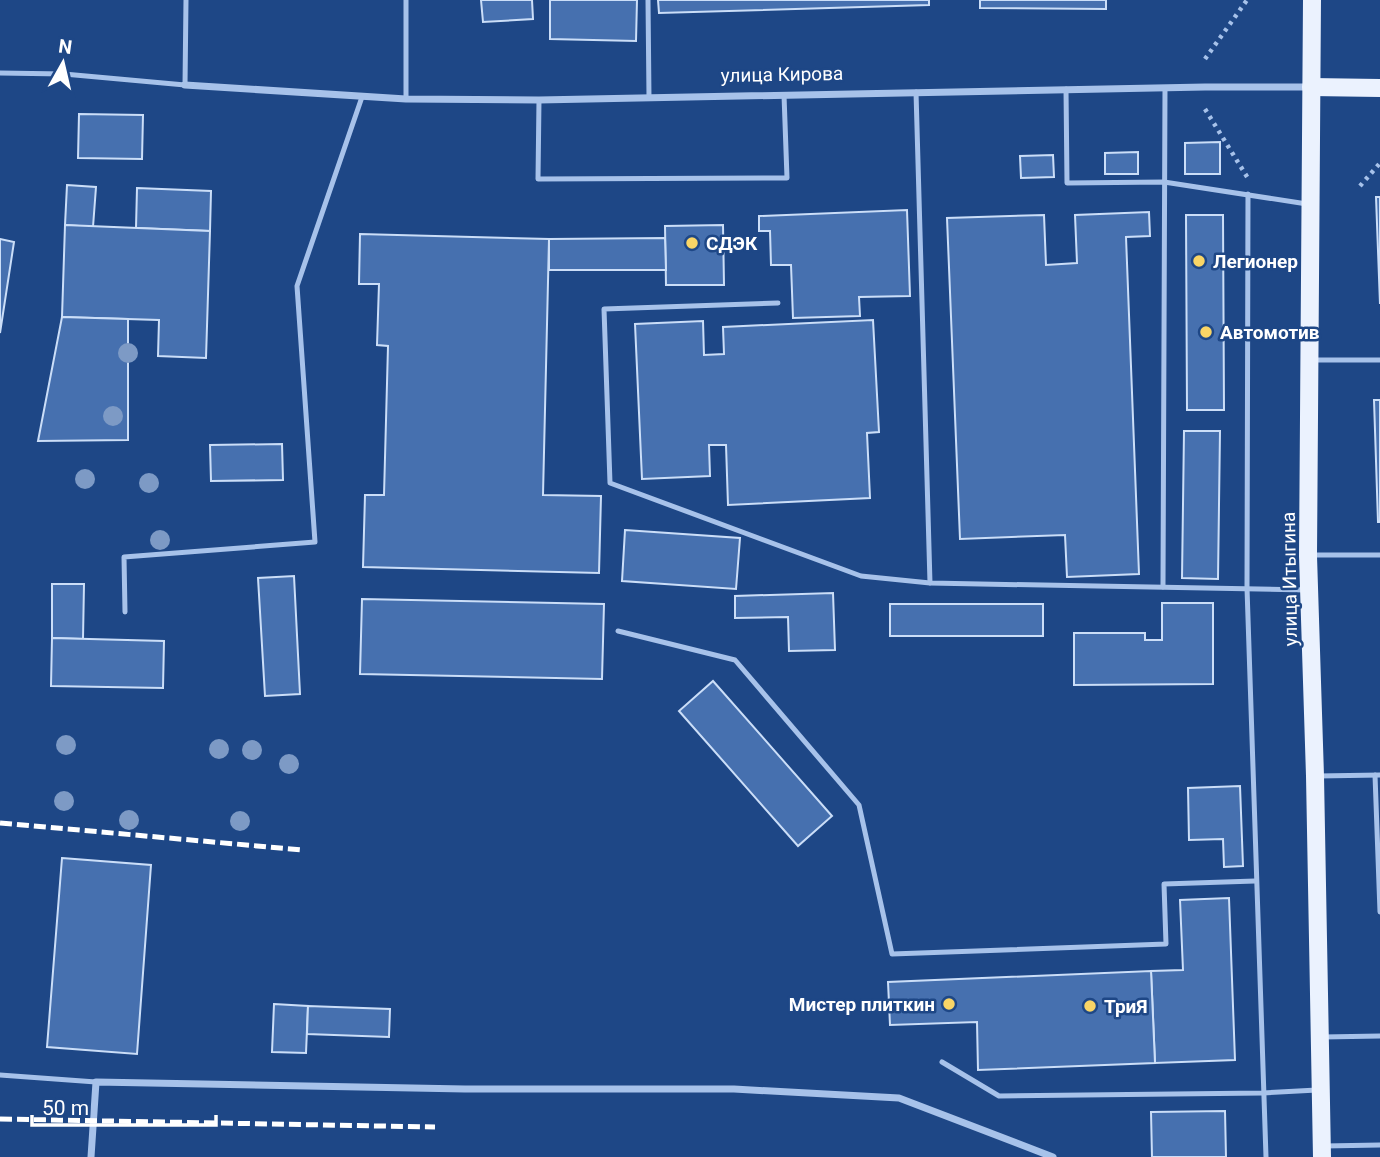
<svg xmlns="http://www.w3.org/2000/svg" width="1380" height="1157" font-family="Roboto,sans-serif">
	<style>
		.building { fill: #4670af; stroke: #cbdef8; stroke-width: 2 }
		.lines { fill: none; stroke-linecap: round; stroke-linejoin: round }
		.path { stroke: #a7c2ea; stroke-width: 4.5; stroke-dasharray: 3.5 5; stroke-linecap: butt }
		.lane { stroke: #a7c2ea; stroke-width: 5 }
		.street { stroke: #a7c2ea; stroke-width: 7 }
		.primary { stroke: #ebf2fe; stroke-width: 18 }
		.rail { stroke: #fff; stroke-width: 5; stroke-dasharray: 12 5; stroke-linecap: butt }
		.tree { fill: #7d9ac5 }
		.poi-dot { fill: #f9d566; stroke: #1e4786; stroke-width: 2.5 }
		.labels { text-anchor: middle; stroke-width: 5; stroke-linejoin: round; paint-order: stroke }
		.street-label { font-size: 19px; fill: #fff; stroke: #1e4786 }
		.poi-label { font-size: 19px; font-weight: bold; fill: #fff; stroke: #1e4786; text-anchor: start }
	</style>
	<rect width="100%" height="100%" fill="#1e4786"/>
	<g class="building">
		<polygon points="481,0 532,0 533,19 483,22"/>
		<polygon points="550,0 637,0 636,41 550,39"/>
		<polygon points="658,0 929,0 929,5 659,13"/>
		<polygon points="980,0 1106,0 1106,9 980,8"/>
		<polygon points="79,114 143,115 142,159 78,158"/>
		<polygon points="1220,142 1220,174 1185,174 1185,143"/>
		<polygon points="1138,152 1138,174 1105,174 1105,153"/>
		<polygon points="1053,155 1054,177 1021,178 1020,156"/>
		<polygon points="67,185 96,187 93,227 65,225"/>
		<polygon points="137,188 211,191 210,231 136,228"/>
		<polygon points="1376,197 1380,197 1380,304"/>
		<polygon points="907,210 910,296 859,297 860,316 793,318 791,265 771,265 770,231 759,231 759,216"/>
		<polygon points="1149,212 1150,236 1126,237 1139,574 1067,577 1065,535 960,539 947,218 1044,215 1046,265 1077,263 1075,215"/>
		<polygon points="1186,215 1223,215 1224,410 1187,410"/>
		<polygon points="65,225 210,231 206,358 158,356 159,320 62,317"/>
		<polygon points="723,225 724,285 666,285 665,226"/>
		<polygon points="360,234 549,239 543,495 601,496 599,573 363,567 365,495 384,495 388,346 377,345 379,284 359,284"/>
		<polygon points="665,238 666,270 549,270 549,239"/>
		<polygon points="0,239 14,242 0,333"/>
		<polygon points="62,317 128,319 128,440 38,441"/>
		<polygon points="873,320 879,432 867,433 870,498 728,505 726,445 709,445 710,476 642,479 635,324 703,321 704,355 724,354 723,327"/>
		<polygon points="1374,400 1380,400 1380,522 1378,522"/>
		<polygon points="1184,431 1220,431 1218,579 1182,578"/>
		<polygon points="282,444 283,480 211,481 210,445"/>
		<polygon points="625,530 740,538 736,589 622,581"/>
		<polygon points="294,576 300,694 265,696 258,578"/>
		<polygon points="52,584 84,584 83,639 52,638"/>
		<polygon points="833,593 835,650 789,651 788,617 735,618 735,596"/>
		<polygon points="362,599 604,604 602,679 360,674"/>
		<polygon points="1162,603 1213,603 1213,684 1074,685 1074,633 1145,633 1145,640 1162,640"/>
		<rect x="890" y="604" width="153" height="32"/>
		<polygon points="52,638 164,641 163,688 51,686"/>
		<polygon points="713,681 832,816 798,846 679,711"/>
		<polygon points="1240,786 1243,866 1224,867 1223,839 1189,840 1188,788"/>
		<polygon points="62,858 151,865 137,1054 47,1047"/>
		<polygon points="1229,898 1235,1060 1155,1063 1151,971 1183,970 1180,900"/>
		<polygon points="1151,971 1155,1063 978,1070 977,1022 890,1025 888,982"/>
		<polygon points="274,1004 308,1006 306,1053 272,1052"/>
		<polygon points="308,1006 390,1009 389,1037 307,1034"/>
		<polygon points="1225,1111 1226,1157 1152,1157 1151,1112"/>
	</g>
	<g class="lines">
		<g class="path">
			<polyline points="1205,59 1247,0"/>
			<polyline points="1205,109 1249,180"/>
			<polyline points="1360,186 1380,163"/>
		</g>
		<g class="lane">
			<polyline points="648,0 649,97"/>
			<polyline points="0,73 64,74 185,85 186,0"/>
			<polyline points="1066,89 1067,183 1164,182 1307,204"/>
			<polyline points="916,92 930,583"/>
			<polyline points="406,99 406,0"/>
			<polyline points="539,100 538,179 787,178 784,95"/>
			<polyline points="1248,194 1247,588 1266,1157"/>
			<polyline points="778,303 604,309 610,483 861,576 930,583 1306,590"/>
			<polyline points="1313,360 1380,360"/>
			<polyline points="1311,555 1380,555"/>
			<polyline points="1163,587 1165,88"/>
			<polyline points="125,612 124,557 315,542 297,286 362,97"/>
			<polyline points="618,631 735,660 859,805 892,954 1166,944 1164,884 1255,881"/>
			<polyline points="1375,775 1380,912"/>
			<polyline points="1318,776 1380,775"/>
			<polyline points="1323,1037 1380,1036"/>
			<polyline points="942,1062 999,1096 1263,1093 1317,1090"/>
			<polyline points="0,1075 96,1082"/>
			<polyline points="1324,1146 1380,1145"/>
		</g>
		<g class="street">
			<polyline points="185,85 406,99 539,100 1205,87 1310,87"/>
			<polyline points="91,1157 96,1082 465,1089 734,1089 899,1098 1053,1157"/>
		</g>
		<g class="primary">
			<polyline points="1312,0 1308,556 1315,776 1322,1157"/>
			<polyline points="1311,87 1380,88"/>
		</g>
		<g class="rail">
			<polyline points="0,823 303,850"/>
			<polyline points="0,1119 435,1127"/>
		</g>
	</g>
	<g class="tree">
		<circle cx="128" cy="353" r="10"/>
		<circle cx="113" cy="416" r="10"/>
		<circle cx="85" cy="479" r="10"/>
		<circle cx="149" cy="483" r="10"/>
		<circle cx="160" cy="540" r="10"/>
		<circle cx="66" cy="745" r="10"/>
		<circle cx="219" cy="749" r="10"/>
		<circle cx="252" cy="750" r="10"/>
		<circle cx="289" cy="764" r="10"/>
		<circle cx="64" cy="801" r="10"/>
		<circle cx="129" cy="820" r="10"/>
		<circle cx="240" cy="821" r="10"/>
	</g>
	<g class="poi-dot">
		<circle cx="692" cy="243" r="7"/>
		<circle cx="1199" cy="261" r="7"/>
		<circle cx="1206" cy="332" r="7"/>
		<circle cx="949" cy="1004" r="7"/>
		<circle cx="1090" cy="1006" r="7"/>
	</g>
	<g class="labels">
		<g class="street-label">
			<text transform="translate(782 74) rotate(-1)" y="7">улица Кирова</text>
			<text transform="translate(1289 579) rotate(-91)" y="7">улица Итыгина</text>
		</g>
		<g class="poi-label">
			<text x="706" y="250">СДЭК</text>
			<text x="1213" y="268">Легионер</text>
			<text x="1220" y="339">Автомотив</text>
			<text x="935" y="1011" text-anchor="end">Мистер плиткин</text>
			<text x="1104" y="1013">ТриЯ</text>
		</g>
	</g>
	<g transform="translate(63 63) rotate(8)" stroke="#1e4786" stroke-width="5" paint-order="stroke">
	<path d="M0-5L12 26L0 18L-12 26Z" fill="#ffffff"/>
	<text y="-10" font-size="19" font-weight="bold" text-anchor="middle" fill="#ffffff">N</text>
	</g>
	<path d="M32 1115v10h184v-10" fill="none" stroke="#ffffff" stroke-width="3.5"/>
	<text x="42" y="1115" font-size="21" fill="#ffffff" stroke="#1e4786" stroke-width="5" paint-order="stroke">50 m</text>
</svg>
